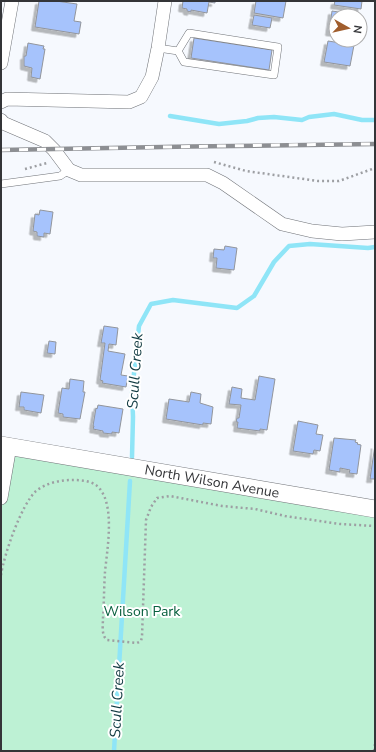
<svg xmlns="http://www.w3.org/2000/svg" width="376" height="752" font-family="'Nunito Sans',sans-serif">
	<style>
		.green { fill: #bdf1d4 }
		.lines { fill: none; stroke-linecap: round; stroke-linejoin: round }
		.stream { stroke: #8fe5f7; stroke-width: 4.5 }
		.building { fill: #a6c3fc; stroke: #92959b; filter: url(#shadow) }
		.service-casing { stroke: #6f7277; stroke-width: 8 }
		.minor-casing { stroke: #6f7277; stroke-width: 14 }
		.tertiary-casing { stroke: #6f7277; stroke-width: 18 }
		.path { stroke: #9d9fa3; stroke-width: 2.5; stroke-dasharray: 2 3; stroke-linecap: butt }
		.service { stroke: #fff; stroke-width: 7 }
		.minor { stroke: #fff; stroke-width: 13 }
		.tertiary { stroke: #fff; stroke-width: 17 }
		.rail-casing { stroke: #8d8f93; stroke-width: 4.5 }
		.rail { stroke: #fff; stroke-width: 3; stroke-dasharray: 9; stroke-linecap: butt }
		.labels { text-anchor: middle; stroke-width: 4; stroke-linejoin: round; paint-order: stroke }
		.street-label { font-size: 14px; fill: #343538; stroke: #fff }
		.park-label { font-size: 14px; fill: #09603f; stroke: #fff }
		.water-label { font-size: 15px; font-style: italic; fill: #133c43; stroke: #fff }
	</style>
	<defs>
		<filter id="shadow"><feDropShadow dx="-3.5" dy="3.5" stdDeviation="0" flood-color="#0004"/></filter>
	</defs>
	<rect width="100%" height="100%" fill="#f6f9fe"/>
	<polygon class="green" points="10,446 375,509 375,751 1,751 1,498"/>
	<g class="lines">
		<g class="stream">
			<polyline points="170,116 219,124 247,121 258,118 274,117 302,120 309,117 334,114 362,120 375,120"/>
			<polyline points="132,457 133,417 132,392 139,326 151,304 173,300 237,308 254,296 274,262 289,246 310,244 368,248 375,247"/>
			<polyline points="114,751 130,481"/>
		</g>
	</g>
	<g class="building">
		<polygon points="39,1 56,1 77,4 74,21 81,22 79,34 35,27"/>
		<polygon points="183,1 215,1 215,3 209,2 207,13 191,10 191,12 187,11 187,9 182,8"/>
		<polygon points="256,1 286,1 283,18 254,13"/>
		<polygon points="335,1 362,1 361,9 334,5"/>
		<polygon points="332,11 358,15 358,16 336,16 336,33 329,32"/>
		<polygon points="254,15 272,18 270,28 252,25"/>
		<polygon points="194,38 272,50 269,70 191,58"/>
		<polygon points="328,41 354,45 350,66 324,62"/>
		<polygon points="28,43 44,46 43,49 45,49 40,79 31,77 32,68 24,66 24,56 26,56"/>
		<polygon points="40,210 53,212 50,234 44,233 44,237 37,236 37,232 33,231 35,214 39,215"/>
		<polygon points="225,246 237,248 234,270 216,268 217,258 213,258 214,249 224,250"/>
		<polygon points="104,326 118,328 116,345 109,344 108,351 125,354 121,375 128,376 126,387 102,383 103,381 100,380 105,343 101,343"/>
		<polygon points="49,341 56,342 55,354 47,353"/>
		<polygon points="259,376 275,379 267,430 260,429 260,431 237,428 238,422 236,422 237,418 239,418 241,405 229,404 232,387 242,389 241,398 255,400"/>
		<polygon points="70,379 84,381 83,392 85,392 80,419 63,417 63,414 58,413 62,388 69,389"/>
		<polygon points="21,392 44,395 41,413 24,410 24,407 19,407"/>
		<polygon points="191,392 201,394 200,403 213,407 211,424 203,423 203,425 166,419 169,399 189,402"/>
		<polygon points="98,405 123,409 119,433 112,432 112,434 103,433 103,431 93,429 94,426 93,426 96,408 97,409"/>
		<polygon points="298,421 318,425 316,434 323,435 320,451 314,450 313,454 293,451"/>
		<polygon points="334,438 356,440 355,442 358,443 357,444 361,445 357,474 349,473 350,470 340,468 340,472 329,470"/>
		<polygon points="375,445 375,479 370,479"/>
	</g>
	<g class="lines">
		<g class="service-casing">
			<g id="service">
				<polygon points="189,33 278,47 274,75 184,62 178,51"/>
				<polyline points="158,48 178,51"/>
				<polyline points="1,184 60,176 69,170"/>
			</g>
		</g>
		<g class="minor-casing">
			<g id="minor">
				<polyline points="1,63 12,1"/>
				<polyline points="1,102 7,99 129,102 141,97 152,77 158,48 165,1"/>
				<polyline points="1,120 3,123 45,141 54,150 69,170 81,175 207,175 223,183 282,224 312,231 342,234 375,232"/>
				<polyline points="1,498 10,446"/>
			</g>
		</g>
		<g class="tertiary-casing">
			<polyline id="tertiary" points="1,445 375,509"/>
		</g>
		<g class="path">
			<polyline points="214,162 246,171 318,181 339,181 375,168"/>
			<polyline points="25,169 47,163"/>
			<path d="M1,575C4,555 21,505 36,491C46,483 60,480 73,480C83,480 94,481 100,489C115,508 107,550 105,572C104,587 104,603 103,618C103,625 101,635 107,640L137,643L141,641L142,637L146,520L151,507L157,498L170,496L222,506L255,509L285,516L340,524L375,526"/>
			<polyline points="374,751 375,744"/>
		</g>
		<use href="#service" class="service"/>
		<use href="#minor" class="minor"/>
		<use href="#tertiary" class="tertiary"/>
		<g class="rail-casing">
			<path id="rail" d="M1,150C126,148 250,145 375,144"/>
		</g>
		<use href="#rail" class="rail"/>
	</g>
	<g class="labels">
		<g class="street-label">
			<text transform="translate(212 481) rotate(10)" y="5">North Wilson Avenue</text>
		</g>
		<g class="park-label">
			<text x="142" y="616">Wilson Park</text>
		</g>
		<g class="water-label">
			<text transform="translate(135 371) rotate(-86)" y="5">Scull Creek</text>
			<text transform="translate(117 700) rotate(-87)" y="5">Scull Creek</text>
		</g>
	</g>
	<rect width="376" height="752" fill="none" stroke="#343538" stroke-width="4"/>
	<g transform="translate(348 28) rotate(98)"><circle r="19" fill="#ffffff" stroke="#aeaeaf"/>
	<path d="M0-3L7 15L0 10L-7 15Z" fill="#a05d2d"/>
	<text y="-6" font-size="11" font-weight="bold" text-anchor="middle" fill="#343538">N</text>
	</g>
</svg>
